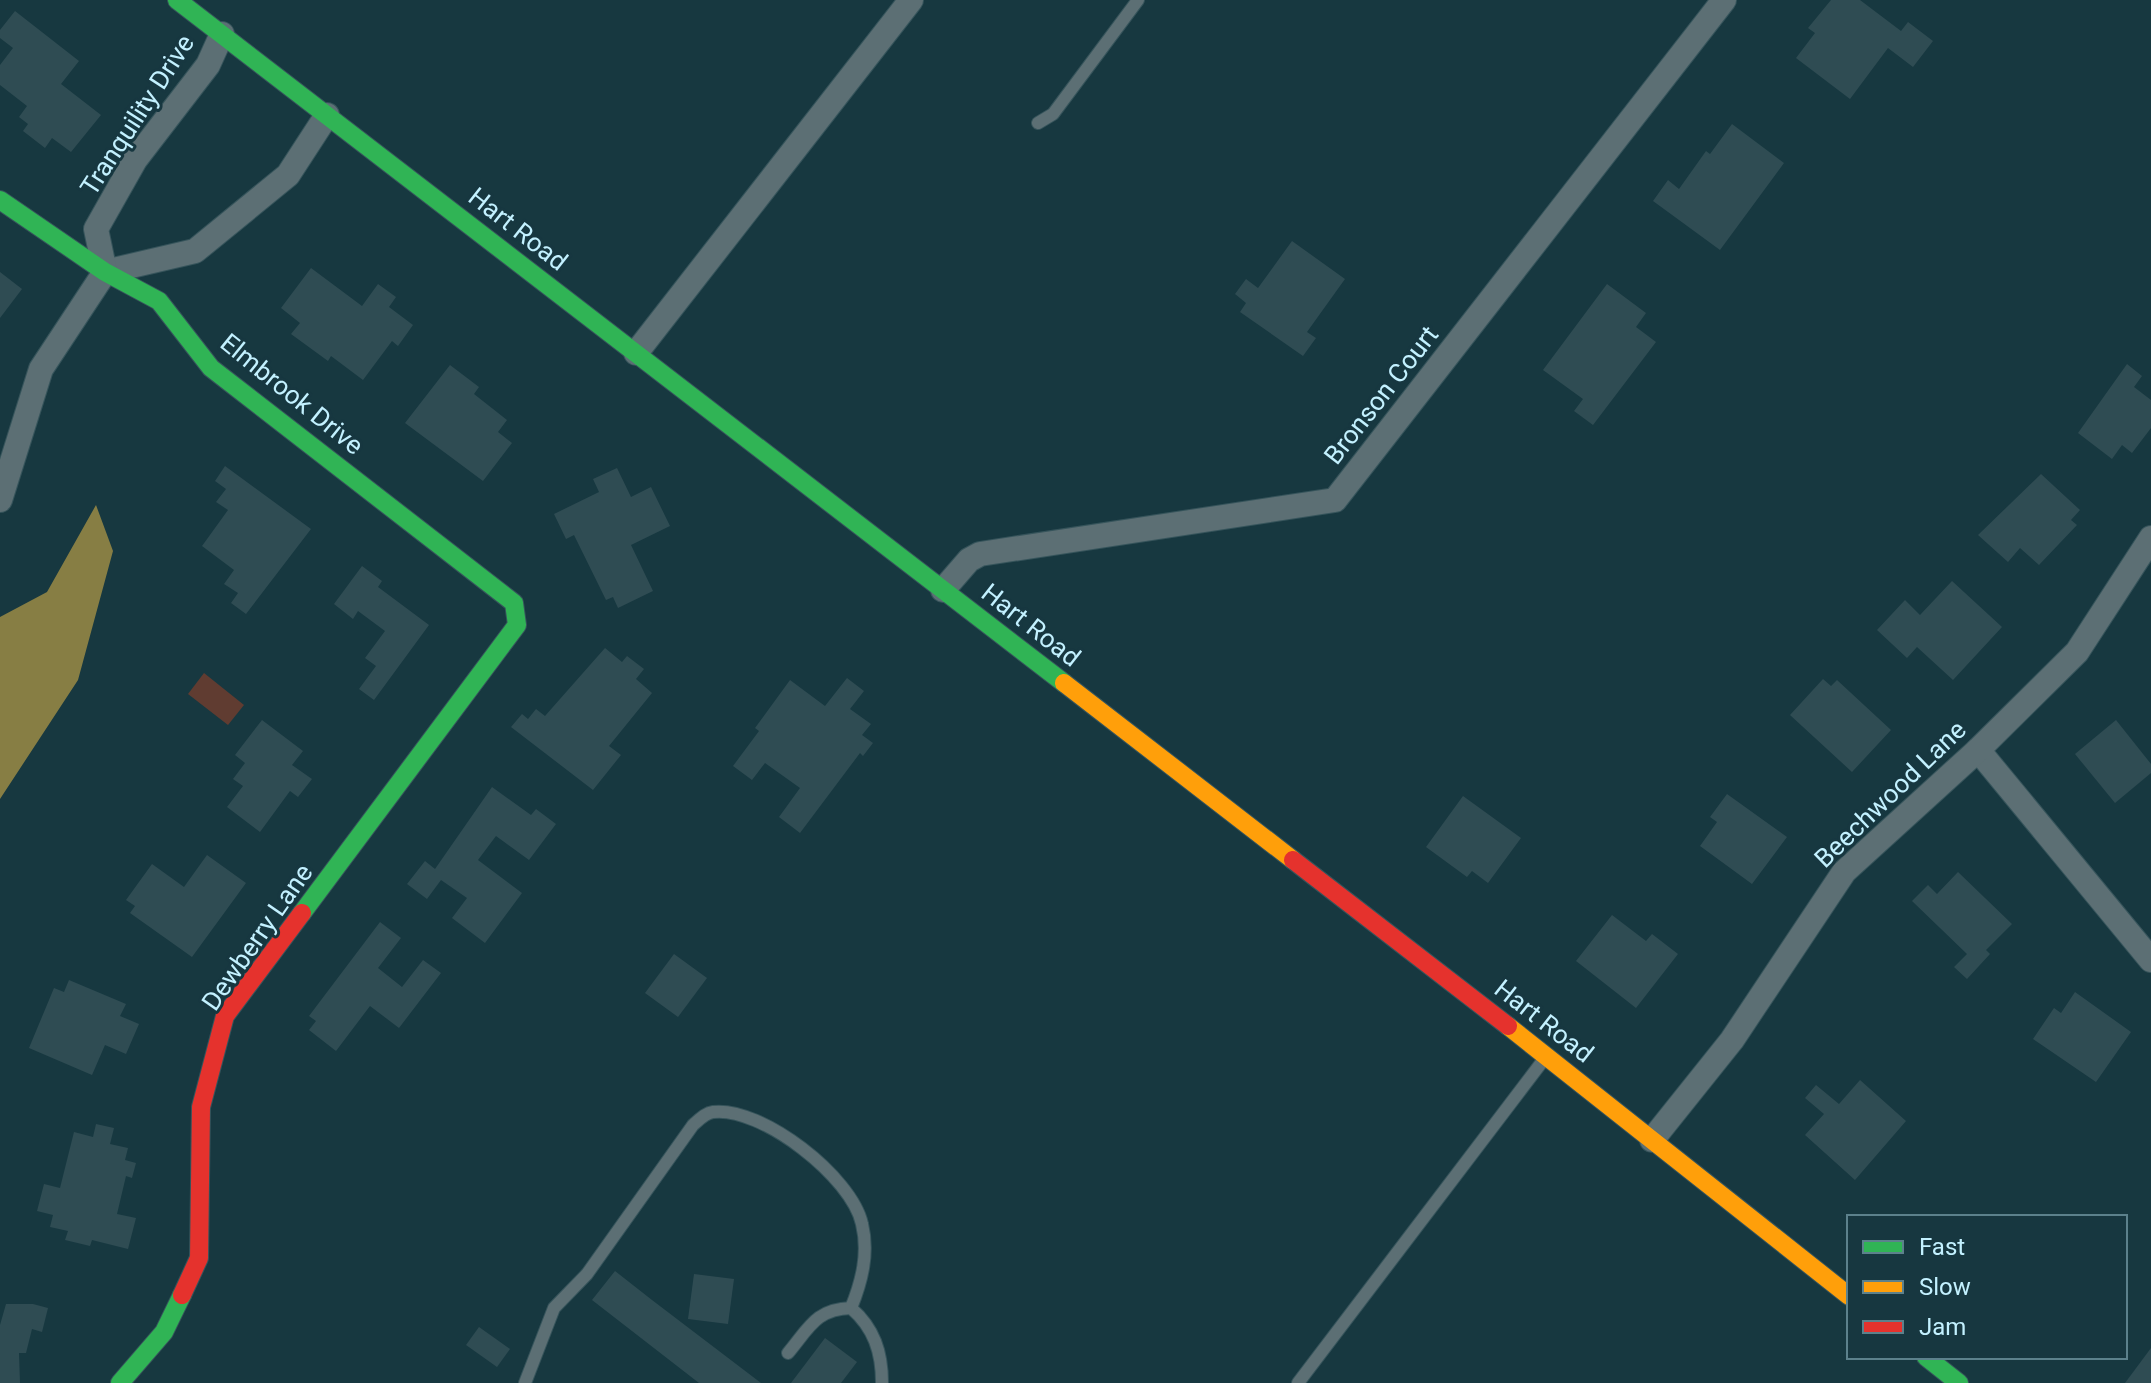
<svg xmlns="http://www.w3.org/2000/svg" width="2151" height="1383" font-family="Roboto,sans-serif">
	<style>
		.green { fill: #603c31 }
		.water { fill: #877e44 }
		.building { fill: #2f4c53 }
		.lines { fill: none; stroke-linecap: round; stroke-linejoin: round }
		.lane-casing { stroke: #36545b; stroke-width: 14 }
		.street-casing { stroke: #36545b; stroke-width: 26 }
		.fast-casing { stroke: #36545b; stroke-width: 20 }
		.slow-casing { stroke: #36545b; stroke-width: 20 }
		.jam-casing { stroke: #36545b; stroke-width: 20 }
		.lane { stroke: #5c6f74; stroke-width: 12 }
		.street { stroke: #5c6f74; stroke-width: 24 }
		.fast { stroke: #30b455; stroke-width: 18 }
		.slow { stroke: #ff9f0a; stroke-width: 18 }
		.jam { stroke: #e5322d; stroke-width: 18 }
		.labels { text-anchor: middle; stroke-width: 6; stroke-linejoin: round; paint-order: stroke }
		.street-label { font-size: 26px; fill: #c3f1ff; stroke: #173740 }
	</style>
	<rect width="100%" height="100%" fill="#173840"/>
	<polygon class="green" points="204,673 244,705 228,725 188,694"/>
	<polygon class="water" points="96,505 113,551 78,680 0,799 0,617 47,592"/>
	<g class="building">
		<polygon points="1831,0 1860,0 1901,31 1908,22 1933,41 1913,67 1888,48 1850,99 1796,58 1815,33 1808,28"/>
		<polygon points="15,11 79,61 61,84 101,115 71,152 52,138 45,148 23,131 28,124 19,117 27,106 0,85 0,65 13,48 0,38 0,30"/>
		<polygon points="1732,124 1784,163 1720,250 1653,201 1668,180 1679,189 1706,151 1710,154"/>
		<polygon points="1292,241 1345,279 1307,332 1316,338 1303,356 1240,312 1246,303 1235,294 1246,279 1258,288"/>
		<polygon points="311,268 362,306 378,284 396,297 389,307 413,325 398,346 392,341 363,380 331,356 328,361 291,334 300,323 281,308"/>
		<polygon points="0,272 22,289 0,318"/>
		<polygon points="1607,284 1646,313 1636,327 1656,342 1593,425 1574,411 1583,399 1543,370"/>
		<polygon points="2127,364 2142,376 2134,387 2151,400 2151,428 2132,453 2122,445 2112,459 2078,433"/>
		<polygon points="450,365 479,387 474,394 507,420 498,432 512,443 483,481 405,423"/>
		<polygon points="225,466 311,529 246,614 231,603 238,593 224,584 234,570 202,546 228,510 216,502 226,489 215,481"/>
		<polygon points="617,468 631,497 651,487 670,526 631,545 653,591 618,608 613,597 606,600 574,535 566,539 554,514 599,492 593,479"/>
		<polygon points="2041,474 2080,510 2071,520 2077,525 2039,565 2020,548 2008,562 1978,535"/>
		<polygon points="362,566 382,581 378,587 429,625 374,700 359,689 376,666 365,658 385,631 358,611 353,619 334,604"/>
		<polygon points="1952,581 2002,627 1953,680 1917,647 1907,658 1877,630 1905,600 1920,615"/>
		<polygon points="605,648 622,662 627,656 644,669 636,679 652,693 609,746 621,755 593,790 511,727 522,714 528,719 536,709 545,716"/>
		<polygon points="847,678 864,691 850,709 871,724 862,735 873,743 863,756 860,753 800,833 779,817 800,788 765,763 752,780 733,766 759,731 755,728 790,680 825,706"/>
		<polygon points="1823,679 1831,686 1837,680 1891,730 1852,772 1790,715"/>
		<polygon points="262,720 303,751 292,765 312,779 298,797 290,791 260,832 227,807 243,786 233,779 245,763 235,755"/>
		<polygon points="2116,720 2151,764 2151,773 2115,803 2075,754"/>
		<polygon points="492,787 531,815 536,809 556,824 529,860 496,836 478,860 522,893 485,943 452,918 467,898 441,880 427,899 407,884 425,861 435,869"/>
		<polygon points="1727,794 1787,837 1752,884 1700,846 1717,822 1710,817"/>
		<polygon points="1463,796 1521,838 1488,883 1472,871 1467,877 1426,847"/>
		<polygon points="207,855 246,883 192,957 130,913 135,906 126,900 152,864 184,887"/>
		<polygon points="1958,872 2012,924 1986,950 1990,954 1967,979 1954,967 1967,954 1912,901 1928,885 1937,894"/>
		<polygon points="1612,915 1646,941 1652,934 1678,954 1636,1008 1576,961"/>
		<polygon points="380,922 401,938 378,968 402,987 423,960 441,973 399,1028 370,1006 336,1051 309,1030 316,1021 309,1016"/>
		<polygon points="674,954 707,978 678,1017 645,993"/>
		<polygon points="69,980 126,1004 120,1016 139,1024 126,1054 105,1045 92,1075 29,1048 54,988 64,992"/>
		<polygon points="2075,992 2131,1032 2096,1082 2033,1039 2054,1008 2061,1013"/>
		<polygon points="1860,1080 1906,1121 1855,1180 1805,1135 1824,1114 1805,1098 1816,1085 1839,1104"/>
		<polygon points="96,1124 114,1128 110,1144 128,1148 125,1160 136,1163 132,1178 126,1176 117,1214 136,1218 128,1249 92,1240 90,1246 65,1240 68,1231 50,1227 53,1215 37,1211 44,1184 60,1188 74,1132 93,1137"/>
		<polygon points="615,1271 652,1300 761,1383 699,1383 592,1300"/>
		<polygon points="694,1274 734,1279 728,1324 688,1319"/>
		<polygon points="6,1304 33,1304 48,1308 42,1332 32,1329 26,1353 19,1353 20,1383 0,1383 0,1325"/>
		<polygon points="479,1327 510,1349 497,1367 466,1345"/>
		<polygon points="825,1338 857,1362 841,1383 791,1383"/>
		<polygon points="2151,1348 2151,1383 2125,1383"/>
	</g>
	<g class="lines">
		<g class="lane-casing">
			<g id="lane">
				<polyline points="1038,123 1053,114 1138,0"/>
				<path d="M788,1353C809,1328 816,1309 851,1308C874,1328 882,1352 882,1383"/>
				<path d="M525,1383L554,1308L587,1274L693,1125C699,1120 705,1113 713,1112C761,1106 852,1177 862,1224C869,1253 862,1281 851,1308"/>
				<polyline points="1298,1383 1545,1058"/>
			</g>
		</g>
		<g class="street-casing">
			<g id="street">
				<polyline points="105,272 195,251 288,175 327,115"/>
				<polyline points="636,353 911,0"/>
				<polyline points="0,500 41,369 105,272 96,229 135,160 208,65 222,34"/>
				<polyline points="943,590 969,560 980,554 1335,500 1724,0"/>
				<polyline points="1978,750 2151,960"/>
				<polyline points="1652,1140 1732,1040 1844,872 1978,750 2077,652 2151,538"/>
			</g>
		</g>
		<g class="fast-casing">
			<g id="fast">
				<polyline points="177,0 1064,683"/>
				<polyline points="0,200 105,272 159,301 211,368 514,603 517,625 302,913"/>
				<polyline points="1926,1357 1959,1383"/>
				<polyline points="120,1383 164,1332 182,1295"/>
			</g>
		</g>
		<g class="slow-casing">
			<g id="slow">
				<polyline points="1064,683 1293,860"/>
				<polyline points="1508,1026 1849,1296"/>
			</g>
		</g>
		<g class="jam-casing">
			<g id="jam">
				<polyline points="1293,860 1508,1026"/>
				<polyline points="182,1295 199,1258 201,1107 225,1016 302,913"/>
			</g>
		</g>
		<use href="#lane" class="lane"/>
		<use href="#street" class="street"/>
		<use href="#fast" class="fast"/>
		<use href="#slow" class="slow"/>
		<use href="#jam" class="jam"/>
	</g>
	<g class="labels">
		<g class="street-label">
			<text transform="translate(137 115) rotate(-57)" y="9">Tranquility Drive</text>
			<text transform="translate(518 229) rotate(38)" y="9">Hart Road</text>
			<text transform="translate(292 394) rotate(39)" y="9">Elmbrook Drive</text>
			<text transform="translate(1381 395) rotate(-52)" y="9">Bronson Court</text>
			<text transform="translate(1031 625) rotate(38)" y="9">Hart Road</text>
			<text transform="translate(1890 794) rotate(-44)" y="9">Beechwood Lane</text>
			<text transform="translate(257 937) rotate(-55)" y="9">Dewberry Lane</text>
			<text transform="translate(1544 1021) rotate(38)" y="9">Hart Road</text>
		</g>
	</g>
	<rect x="1847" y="1215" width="280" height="144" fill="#173740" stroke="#5c818c" stroke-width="2"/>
	<rect x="1863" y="1241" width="40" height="12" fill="#30b455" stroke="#5c818c" stroke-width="2"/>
	<text x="1919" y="1255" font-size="24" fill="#c3f1ff">Fast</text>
	<rect x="1863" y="1281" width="40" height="12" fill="#ff9f0a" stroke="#5c818c" stroke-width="2"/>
	<text x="1919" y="1295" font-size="24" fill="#c3f1ff">Slow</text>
	<rect x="1863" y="1321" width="40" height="12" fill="#e5322d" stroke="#5c818c" stroke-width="2"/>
	<text x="1919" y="1335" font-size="24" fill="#c3f1ff">Jam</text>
</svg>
